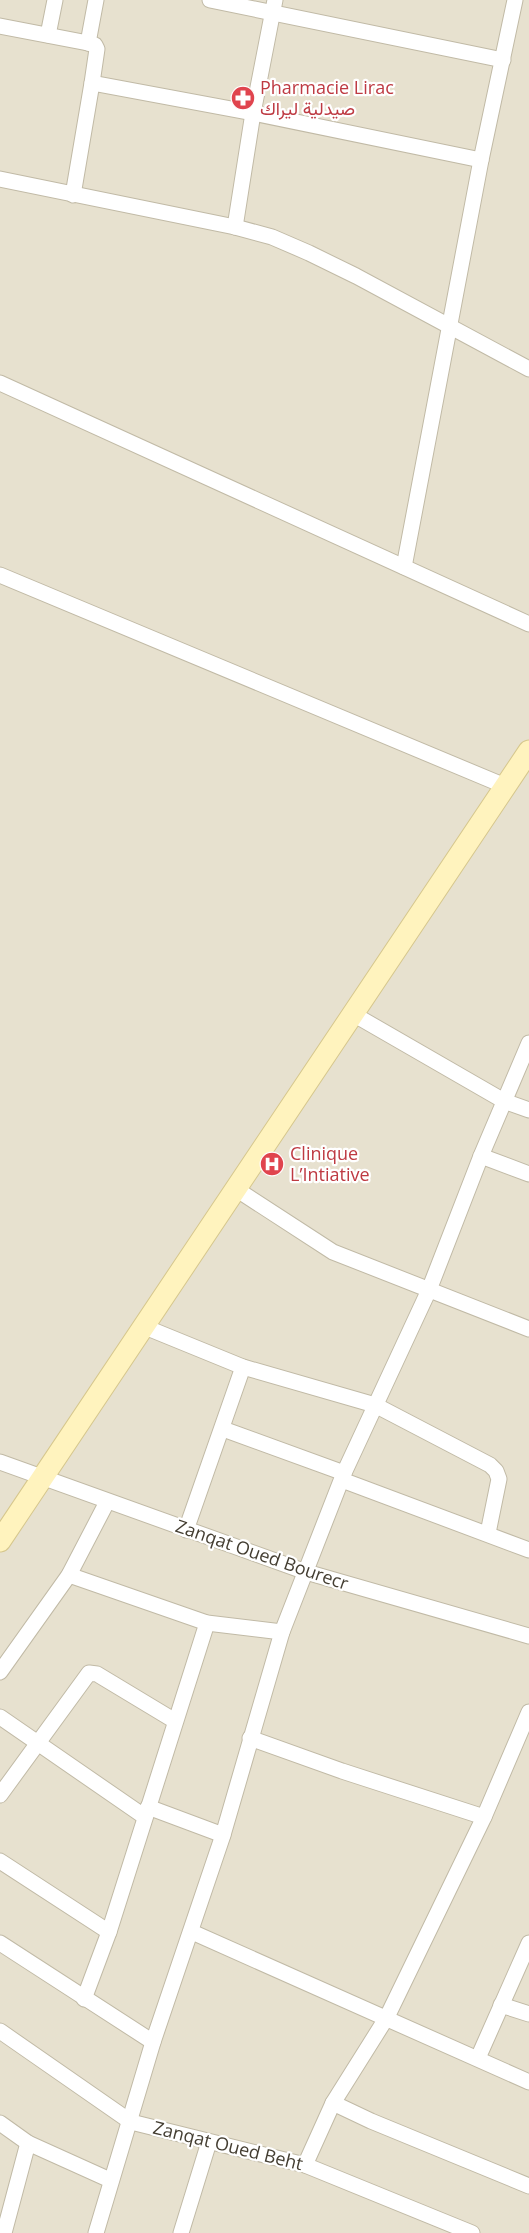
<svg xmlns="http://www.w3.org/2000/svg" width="529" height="2233" font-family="'Open Sans',Vazirmatn,sans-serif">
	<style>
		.residential { fill: #e7e1cf }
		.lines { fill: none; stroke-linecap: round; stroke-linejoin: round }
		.street-casing { stroke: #c1baa6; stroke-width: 17 }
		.secondary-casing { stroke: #d6c78d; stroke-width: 23 }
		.street { stroke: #fff; stroke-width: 15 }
		.secondary { stroke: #fff3be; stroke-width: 21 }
		.labels { text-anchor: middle; stroke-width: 4.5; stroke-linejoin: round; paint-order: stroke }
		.health-label { font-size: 18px; fill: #be3a42; stroke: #fff; text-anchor: start }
		.street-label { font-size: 18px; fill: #443e32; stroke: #fff }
	</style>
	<rect width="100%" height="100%" fill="#f2eee1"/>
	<rect class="residential" x="0" y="0" width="529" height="2233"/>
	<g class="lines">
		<g class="street-casing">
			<g id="street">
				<polyline points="210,0 503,60"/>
				<polyline points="0,26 88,43 96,0"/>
				<polyline points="48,35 55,0"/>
				<polyline points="88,43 95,45 97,49 92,83"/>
				<polyline points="0,179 235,227 272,237 309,253 356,276 529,369"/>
				<polyline points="73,195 92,83 253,113 481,160"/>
				<polyline points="235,227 253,113 275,0"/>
				<polyline points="0,383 529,624"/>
				<polyline points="404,567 481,160 515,0"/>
				<polyline points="0,575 505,786"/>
				<polyline points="353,1014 504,1101 529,1110"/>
				<polyline points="481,1156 529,1174"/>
				<polyline points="236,1189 333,1252 529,1329"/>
				<polyline points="145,1327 243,1367 375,1405 490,1465 496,1471 499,1479 488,1533"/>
				<polyline points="223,1429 344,1473"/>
				<polyline points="0,1462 306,1572 529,1636"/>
				<polyline points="342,1480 529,1550"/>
				<polyline points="186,1530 243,1367"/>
				<polyline points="69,1575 207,1623 282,1632"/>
				<polyline points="0,1672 69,1575 107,1502"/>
				<polyline points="0,1717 145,1817"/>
				<polyline points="250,1738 342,1771 484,1817"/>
				<polyline points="0,1795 89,1673 97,1674 175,1721"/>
				<polyline points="148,1807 223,1835"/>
				<polyline points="0,1861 109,1932"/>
				<polyline points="192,1932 529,2082"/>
				<polyline points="0,1943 153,2042"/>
				<polyline points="84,1999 109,1932 207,1623"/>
				<polyline points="501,2005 529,2014"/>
				<polyline points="0,2031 131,2122 305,2165 472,2233"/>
				<polyline points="478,2058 529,1943"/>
				<polyline points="333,2103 371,2121 529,2186"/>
				<polyline points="0,2123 28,2143 110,2180"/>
				<polyline points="305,2165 333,2103 387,2017 484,1817 529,1712"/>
				<polyline points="4,2233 28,2143"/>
				<polyline points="96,2233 153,2042 223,1835 282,1632 344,1473 429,1290 481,1156 529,1043"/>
				<polyline points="181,2233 209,2142"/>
			</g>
		</g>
		<g class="secondary-casing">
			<polyline id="secondary" points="0,1541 529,751"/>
		</g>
		<use href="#street" class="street"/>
		<use href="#secondary" class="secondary"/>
	</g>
	<defs>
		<g id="pharmacy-disc" transform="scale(1.25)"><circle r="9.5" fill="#e0444e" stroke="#fff"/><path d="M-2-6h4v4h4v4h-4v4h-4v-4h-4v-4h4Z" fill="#fff"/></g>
		<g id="hospital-disc" transform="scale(1.25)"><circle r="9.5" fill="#e0444e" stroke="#fff"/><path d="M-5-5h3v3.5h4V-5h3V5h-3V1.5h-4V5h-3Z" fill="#fff"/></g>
	</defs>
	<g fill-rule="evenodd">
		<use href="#pharmacy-disc" x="243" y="98"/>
		<use href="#hospital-disc" x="272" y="1164"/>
	</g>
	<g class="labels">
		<g class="health-label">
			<text x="260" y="94">Pharmacie Lirac<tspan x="260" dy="21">صيدلية ليراك</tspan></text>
			<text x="290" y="1160">Clinique<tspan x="290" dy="21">L’Intiative</tspan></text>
		</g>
		<g class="street-label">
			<text transform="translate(262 1555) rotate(19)" y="6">Zanqat Oued Bourecr</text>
			<text transform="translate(228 2146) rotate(14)" y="6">Zanqat Oued Beht</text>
		</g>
	</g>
</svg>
